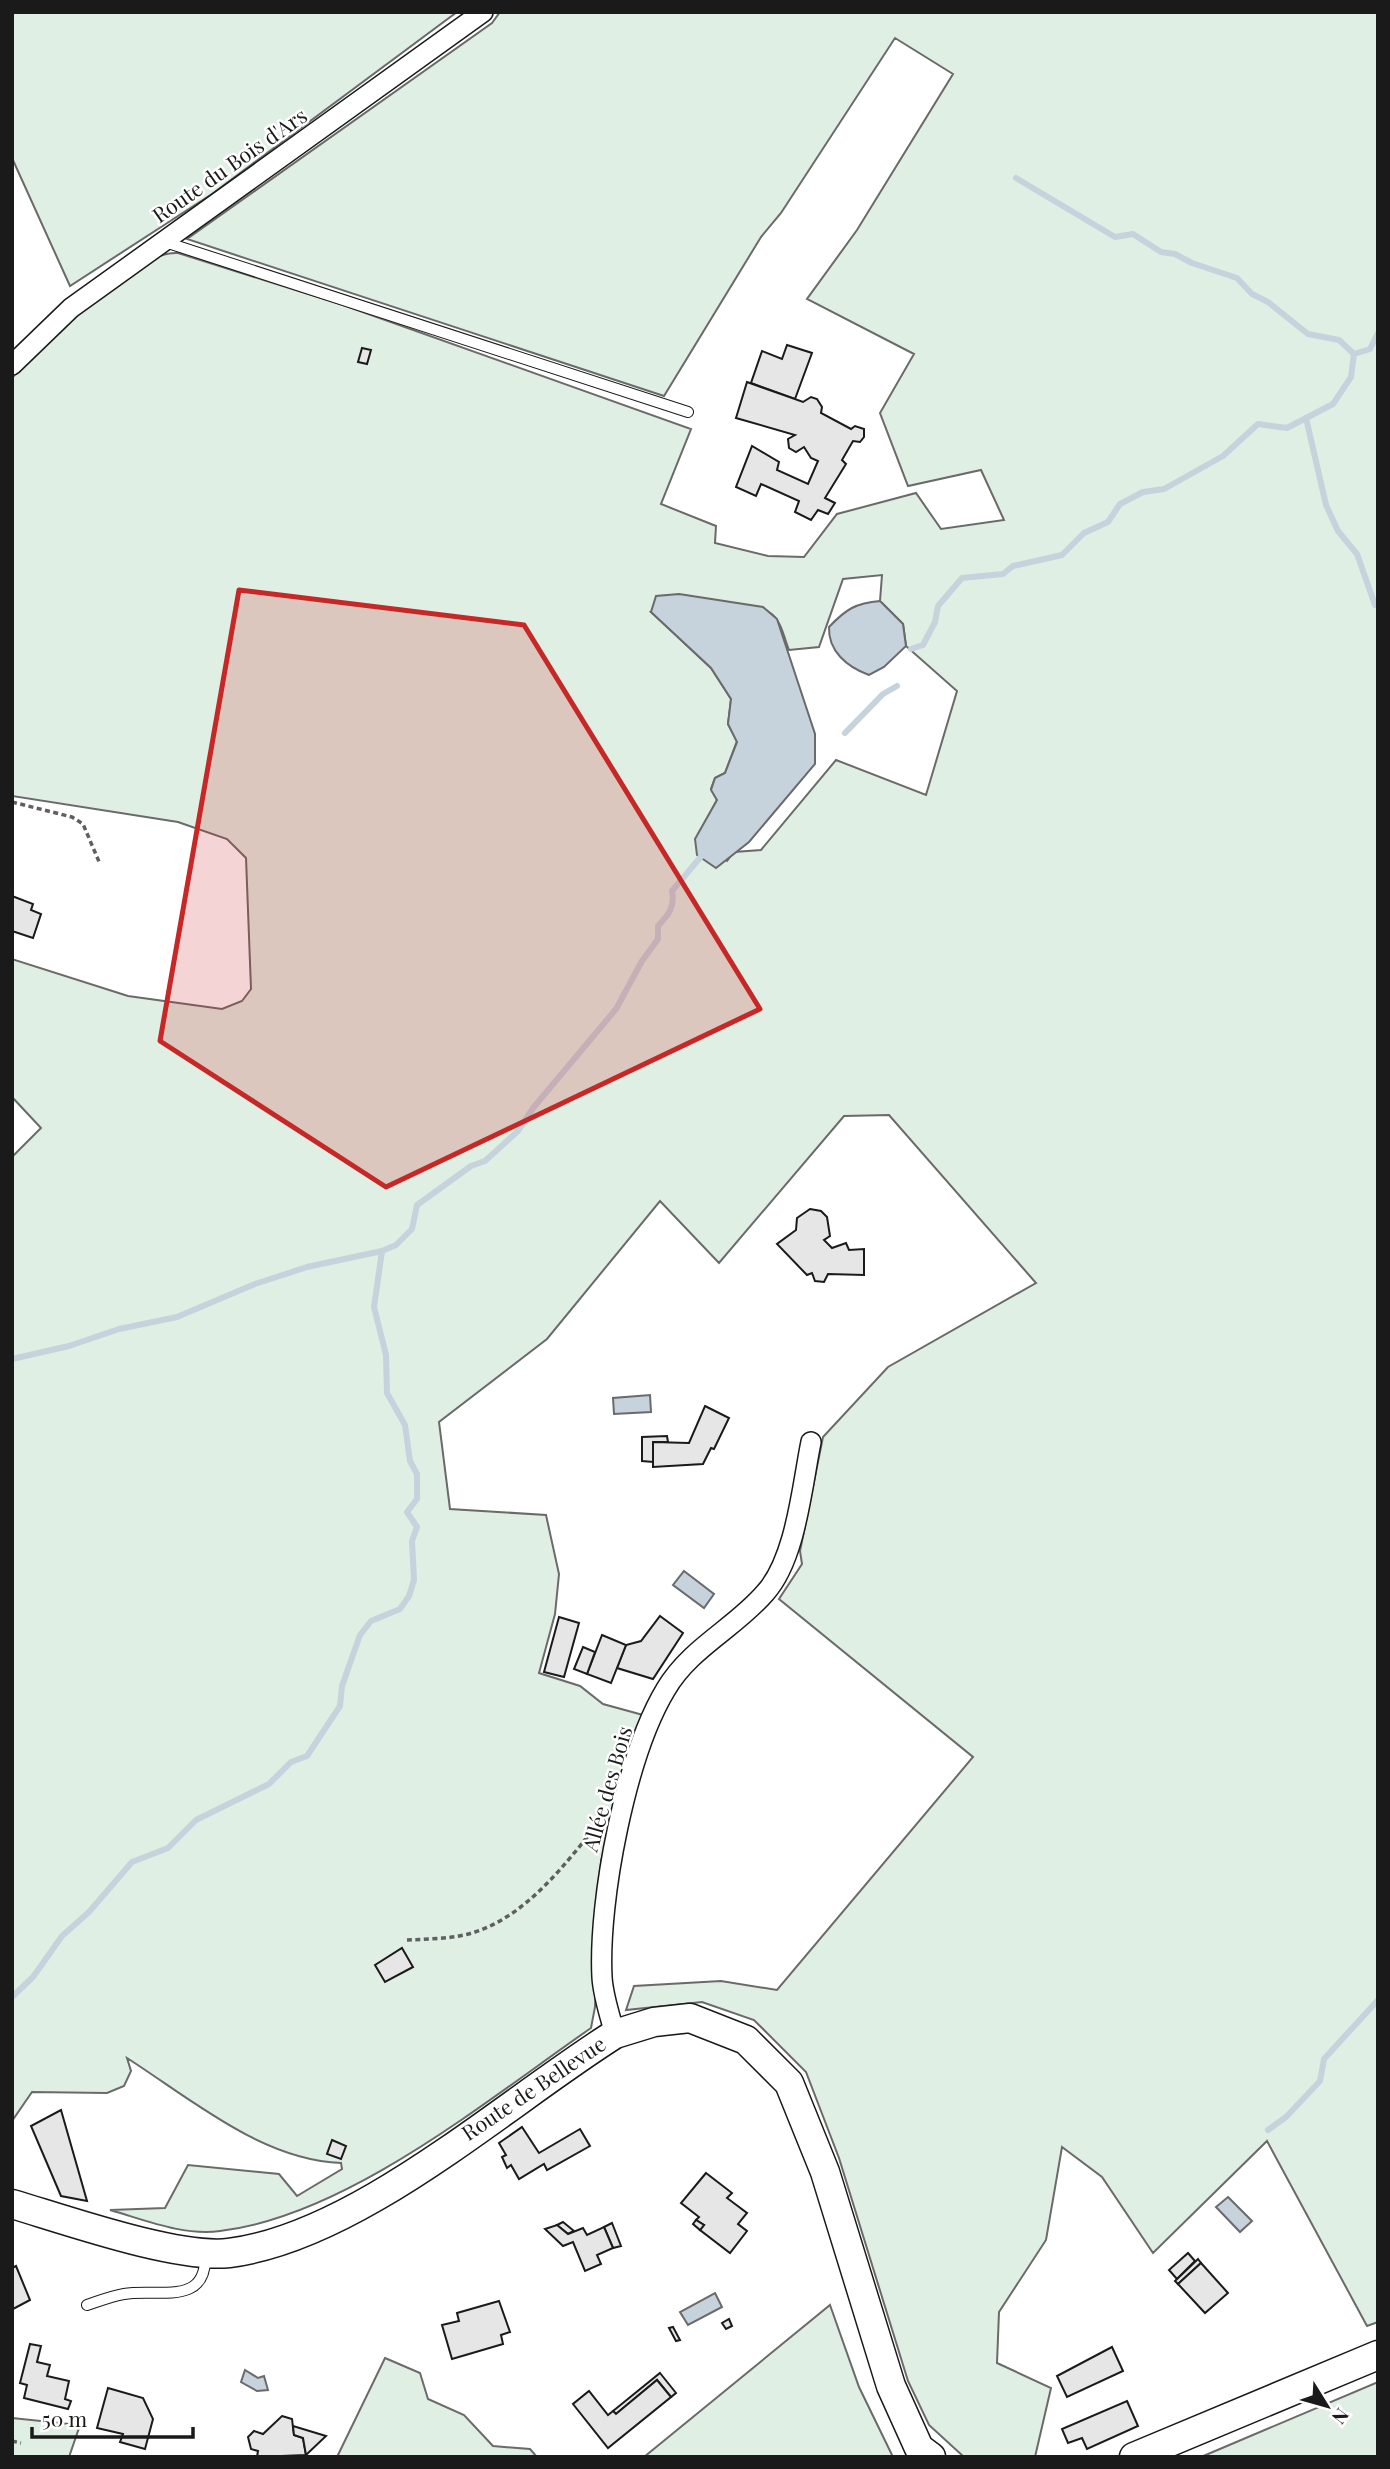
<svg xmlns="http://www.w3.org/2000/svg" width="1390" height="2469" font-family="'Playfair Display',serif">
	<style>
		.green { fill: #e0efe3; stroke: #6a6a6a; stroke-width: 2; fill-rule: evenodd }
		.water { fill: #c6d2dc; stroke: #6a6a6a; stroke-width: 2 }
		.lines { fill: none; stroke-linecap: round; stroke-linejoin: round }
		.stream { stroke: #c6d2dc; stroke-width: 6 }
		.building { fill: #e6e6e6; stroke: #1a1a1a; stroke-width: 2 }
		.service-casing { stroke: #1a1a1a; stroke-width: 12 }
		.minor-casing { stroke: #1a1a1a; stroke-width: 22 }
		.secondary-casing { stroke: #1a1a1a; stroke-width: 31 }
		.path { stroke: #5f5f5f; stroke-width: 3.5; stroke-dasharray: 5 3.5; stroke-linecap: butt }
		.service { stroke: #fff; stroke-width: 10 }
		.minor { stroke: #fff; stroke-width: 19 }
		.secondary { stroke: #fff; stroke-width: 28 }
		.marked { fill: #c62828; fill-opacity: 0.2; stroke: #c62828; stroke-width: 5; stroke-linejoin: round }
		.labels { text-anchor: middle; stroke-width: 5; stroke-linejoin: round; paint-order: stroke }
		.street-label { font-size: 21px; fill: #1a1a1a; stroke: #fff }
	</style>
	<rect width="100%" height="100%" fill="#fff"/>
	<g class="green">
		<polygon points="12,12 457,12 212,194 70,286 12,158"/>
		<path d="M500,12H1378V2322L1367,2326L1267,2141L1153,2253L1102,2177L1062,2147L1046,2240L999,2312L997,2363L1051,2388L1035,2457H964L929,2425L908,2381L839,2158L806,2072L754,2020L702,2002L626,2010L634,1986L721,1981L777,1990L973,1757L779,1599L802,1564L800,1551L823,1437L888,1367L1036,1283L889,1115L844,1116L719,1263L660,1201L547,1339L439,1422L450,1509L546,1515L559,1574L555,1614L539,1673L580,1686L603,1704L643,1715L601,1861L595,2007L591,2028C487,2100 347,2216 220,2231C183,2236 145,2220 110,2210L165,2208L188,2165L279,2174L297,2196L342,2169L341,2163C262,2160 191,2099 127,2058L131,2071L124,2086L107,2093L32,2092L12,2121V1157L41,1128L12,1097V959L128,996L222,1009L242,1001L251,989L246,858L227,839L178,822L12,796V378C41,344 133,250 178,253L343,305L691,429L661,504L716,526L715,543L768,556L804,557L837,514L916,493L941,529L1004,520L981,470L908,486L880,413L914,354L807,299L857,230L953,74L895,38L781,213L761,237L664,396L187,239L492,23ZM882,575L880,601L903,624L906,646L957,691L926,795L836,760L761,850L734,852L727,861L696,839L717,800L711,789L715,778L725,773L737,741L728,724L731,699L711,668L651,612C681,609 760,592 777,620C783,628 785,641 789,650L819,647L843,579Z"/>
		<polygon points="830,2305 859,2387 893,2457 644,2457"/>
		<polygon points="385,2358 420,2373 428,2399 464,2415 493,2446 530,2449 537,2457 337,2457"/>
		<polygon points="1378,2382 1378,2457 1201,2457"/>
		<polygon points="12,2418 80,2425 69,2457 12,2457"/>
	</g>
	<g class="water">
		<polygon points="679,594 763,607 777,619 815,734 815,764 749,842 716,868 697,855 695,839 717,800 711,790 715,778 725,773 737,742 728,724 731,699 711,668 651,612 656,596"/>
		<path d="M880,601L903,624L906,646L884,667L869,675C847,667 828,651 829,627C846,609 856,603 880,601Z"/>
		<polygon points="650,1395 651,1412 614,1414 613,1398"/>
		<polygon points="684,1571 714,1594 704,1608 673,1585"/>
		<polygon points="1228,2197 1252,2221 1240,2232 1216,2207"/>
		<polygon points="715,2293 722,2307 688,2325 680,2312"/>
		<polygon points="245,2370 258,2378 264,2376 268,2390 257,2391 241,2382"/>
	</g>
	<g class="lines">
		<g class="stream">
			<polyline points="1016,178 1115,237 1133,234 1161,252 1175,254 1192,263 1237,278 1252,294 1268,302 1308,334 1339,340 1354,354"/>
			<polyline points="1306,418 1326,505 1338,531 1357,554 1375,605"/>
			<polyline points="911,649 923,645 935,622 938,606 962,578 1003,574 1013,566 1062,555 1084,533 1108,522 1120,504 1143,492 1164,489 1223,456 1258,424 1287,428 1333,404 1351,377 1354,354 1370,349 1378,333"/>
			<polyline points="845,733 883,694 897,686"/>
			<path d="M12,1359L69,1346L119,1329L177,1317L255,1284L307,1267L382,1251L396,1245L412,1229L417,1205L471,1166L485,1161L518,1131L533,1108L616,1009L642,961L658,939V926C669,914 675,907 672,891L704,853"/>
			<polyline points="12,1997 33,1977 62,1936 89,1912 132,1862 168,1848 196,1820 269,1784 291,1762 307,1756 340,1706 342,1686 360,1635 371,1621 400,1609 409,1596 414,1580 412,1541 417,1527 407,1512 417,1499 417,1474 410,1461 405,1425 387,1393 386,1355 374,1307 382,1251"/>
			<polyline points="1268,2130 1286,2117 1320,2081 1324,2059 1378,2000"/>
		</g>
	</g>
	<g class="building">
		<polygon points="787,345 812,353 795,399 751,383 762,351 782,359"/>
		<polygon points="362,348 371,350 367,364 358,362"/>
		<polygon points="747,382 803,402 811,397 817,399 822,407 821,413 851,429 855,426 864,429 864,437 860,442 853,441 842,460 846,464 825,498 835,503 828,514 818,510 811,520 795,512 799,501 761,484 756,496 736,487 752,446 779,462 777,470 808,484 818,461 811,458 804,447 796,452 789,448 788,439 795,435 736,418"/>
		<polygon points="12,896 33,904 31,910 41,914 33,938 12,931"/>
		<polygon points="810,1209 821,1211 827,1217 830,1236 824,1240 832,1248 846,1243 849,1250 864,1249 864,1275 828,1274 824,1282 815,1281 812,1273 807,1275 777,1244 796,1230 797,1218"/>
		<polygon points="705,1406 729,1418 714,1449 711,1448 703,1464 653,1467 653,1442 689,1443"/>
		<polygon points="667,1436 668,1442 653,1442 653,1462 642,1461 642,1437"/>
		<polygon points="660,1616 683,1633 653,1679 617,1668 626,1645 641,1641"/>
		<polygon points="559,1617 579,1623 564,1677 544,1672"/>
		<polygon points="602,1635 626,1645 611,1683 587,1674"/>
		<polygon points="583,1647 595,1652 587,1674 574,1669"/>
		<polygon points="402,1948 413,1967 385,1982 375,1965"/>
		<polygon points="61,2110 87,2201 61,2196 31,2126"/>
		<polygon points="522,2127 539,2153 580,2129 590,2146 547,2170 544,2164 519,2179 511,2165 507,2168 502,2157 506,2155 499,2143"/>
		<polygon points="332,2140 346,2146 341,2159 327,2154"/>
		<polygon points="706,2173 732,2193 727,2198 747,2213 738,2224 747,2231 730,2253 700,2230 704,2225 696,2220 699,2217 681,2203"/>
		<polygon points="696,2220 704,2225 700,2230 693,2224"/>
		<polygon points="563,2222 574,2231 568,2234 557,2225"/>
		<polygon points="612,2223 621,2246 613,2248 604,2227"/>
		<polygon points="557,2225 568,2234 583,2228 587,2235 604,2227 613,2248 597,2255 601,2264 585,2271 573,2242 563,2246 545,2229"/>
		<polygon points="1188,2253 1195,2261 1177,2279 1169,2270"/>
		<polygon points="1198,2259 1201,2263 1178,2284 1175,2281"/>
		<polygon points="1201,2263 1228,2293 1205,2313 1178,2284"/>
		<polygon points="16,2266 30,2300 13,2309 12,2268"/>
		<polygon points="499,2301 510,2332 501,2335 503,2344 452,2359 442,2325 459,2321 457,2313"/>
		<polygon points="729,2319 732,2326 726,2329 722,2323"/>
		<polygon points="673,2327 680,2340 676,2341 669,2328"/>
		<polygon points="30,2344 41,2346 37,2362 50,2365 47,2376 69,2381 65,2399 71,2401 68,2409 24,2398 27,2385 20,2383"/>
		<polygon points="1112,2347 1123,2371 1067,2397 1057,2376"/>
		<polygon points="660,2373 676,2393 671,2397 657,2380 616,2414 613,2411"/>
		<polygon points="657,2380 671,2397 608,2448 573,2404 589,2391 608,2415 613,2411 616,2414"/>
		<polygon points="108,2388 143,2398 153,2419 145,2449 120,2442 123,2434 97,2428"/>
		<polygon points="1127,2401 1138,2426 1087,2449 1082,2438 1068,2443 1062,2429"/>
		<polygon points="282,2416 292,2419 294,2435 303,2438 306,2455 257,2457 258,2451 251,2449 248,2437 254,2431 263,2434"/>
		<polygon points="293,2426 326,2436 306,2455 303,2438 294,2435"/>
	</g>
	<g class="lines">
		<g class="service-casing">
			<g id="service">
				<polyline points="165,242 688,412"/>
				<path d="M87,2305C99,2301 112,2296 124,2294C156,2288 207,2307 205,2256"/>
			</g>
		</g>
		<g class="minor-casing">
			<g id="minor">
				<polyline points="12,365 71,308 483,12"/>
				<path d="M615,2034C610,2016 603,1996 602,1977C598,1900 626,1755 666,1689C690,1648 735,1628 765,1593C796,1559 802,1486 811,1442"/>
			</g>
		</g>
		<g class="secondary-casing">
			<g id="secondary">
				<path d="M12,2204C66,2220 177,2259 229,2253C358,2237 505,2103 615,2034L654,2022L690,2018L746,2040L789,2083L825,2172L891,2386L919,2448L931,2457"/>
				<polyline points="1134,2457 1378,2355"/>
			</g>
		</g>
		<g class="path">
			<polyline points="12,802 72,817 83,824 100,864"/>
			<path d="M407,1940C428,1939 451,1939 472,1933C525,1917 563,1867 597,1825"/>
			<polyline points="12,2441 21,2443"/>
		</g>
		<use href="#service" class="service"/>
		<use href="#minor" class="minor"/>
		<use href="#secondary" class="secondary"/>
	</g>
	<path class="marked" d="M239,590L524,625L760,1009L386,1187L160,1041Z"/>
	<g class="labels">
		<g class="street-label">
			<text transform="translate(230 166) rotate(-35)" y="7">Route du Bois d'Ars</text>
			<text transform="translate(608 1789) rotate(-74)" y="7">Allée des Bois</text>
			<text transform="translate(534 2089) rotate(-34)" y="7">Route de Bellevue</text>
		</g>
	</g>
	<rect width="1390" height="2469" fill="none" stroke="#1a1a1a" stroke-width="28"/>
	<g transform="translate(1327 2406) rotate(127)" stroke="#ffffff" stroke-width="5" paint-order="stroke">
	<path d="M0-5L12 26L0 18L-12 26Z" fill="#1a1a1a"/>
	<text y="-10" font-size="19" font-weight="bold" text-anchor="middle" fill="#1a1a1a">N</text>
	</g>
	<path d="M32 2427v10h161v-10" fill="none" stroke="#1a1a1a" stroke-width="3.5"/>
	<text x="42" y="2427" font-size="21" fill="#1a1a1a" stroke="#ffffff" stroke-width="5" paint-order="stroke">50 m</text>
</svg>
